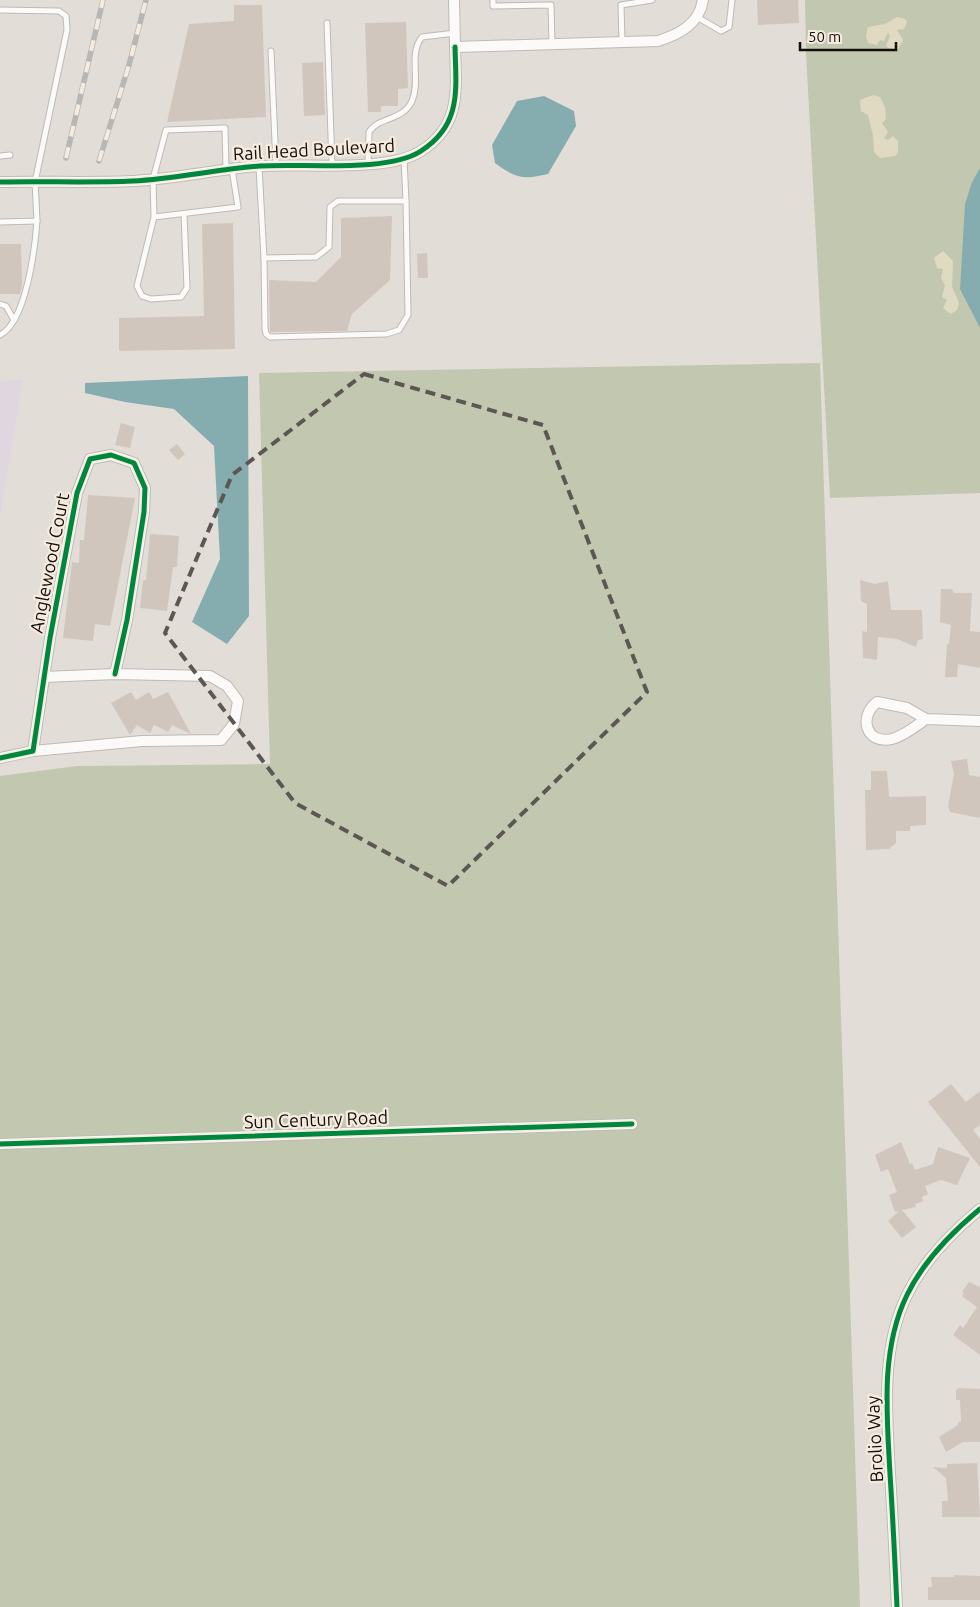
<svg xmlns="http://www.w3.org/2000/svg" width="980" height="1607" font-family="Ubuntu,sans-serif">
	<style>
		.commercial { fill: #dfd6df }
		.green { fill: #c2c8b0 }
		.sand { fill: #e1dac3 }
		.water { fill: #85adaf }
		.building { fill: #d1c6be }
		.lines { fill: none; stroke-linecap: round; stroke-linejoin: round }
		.lane-casing { stroke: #bfbab5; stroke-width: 7 }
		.street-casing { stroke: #bfbab5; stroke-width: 12 }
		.lane { stroke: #fbfaf9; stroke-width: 5 }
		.street { stroke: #fbfaf9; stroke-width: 10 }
		.rail-casing { stroke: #b8b7b5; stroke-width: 5.5 }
		.rail { stroke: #f6ebde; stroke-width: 4; stroke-dasharray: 11; stroke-linecap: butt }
		.cycleway-casing { stroke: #f6ebde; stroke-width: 8 }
		.cycleway { stroke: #00873e; stroke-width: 5 }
		.marked { fill: none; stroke: #5c5752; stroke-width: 4; stroke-dasharray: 10 6; stroke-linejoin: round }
		.labels { text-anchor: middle; stroke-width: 4.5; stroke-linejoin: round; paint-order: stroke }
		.street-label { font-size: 18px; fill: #130f0b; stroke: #f6ebde }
	</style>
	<rect width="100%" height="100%" fill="#e3ddd7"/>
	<polygon class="commercial" points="23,380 0,517 0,381"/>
	<g class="green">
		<polygon points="805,0 980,0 980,493 830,498 806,53"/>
		<polygon points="820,363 860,1607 0,1607 0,776 77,766 270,764 259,373"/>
	</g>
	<g class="sand">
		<polygon points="897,17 905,19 907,22 904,29 897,30 903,40 898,49 892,50 886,46 890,36 888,32 884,41 880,40 877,45 868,43 866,36 868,27 885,24"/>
		<polygon points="873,95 880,97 885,107 886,119 882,123 888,132 884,138 888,140 893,136 898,141 898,153 895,156 880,158 874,152 873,135 868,115 861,111 860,100"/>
		<polygon points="943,251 953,261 952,287 959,303 957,310 951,314 943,308 947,300 942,297 945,285 941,278 943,269 937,268 934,258"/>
	</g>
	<g class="water">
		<path d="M544,96L574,111L576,126L548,174C524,180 515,178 495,163L492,145L517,101Z"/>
		<polygon points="980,168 980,328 960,289 965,204 972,182"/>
		<polygon points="248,376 249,616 227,644 192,622 220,559 214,446 174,409 125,402 85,393 85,383"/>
	</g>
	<g class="building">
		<polygon points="757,0 798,0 799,23 758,25"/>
		<polygon points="234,5 262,5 266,117 167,122 189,24 234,21"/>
		<polygon points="406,22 408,88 398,89 398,106 381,106 381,112 368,112 365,23"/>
		<polygon points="323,62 325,115 304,116 302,63"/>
		<polygon points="392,216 390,280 352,314 347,331 270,332 269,280 316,282 341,257 341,218"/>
		<polygon points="233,223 235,349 119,351 119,318 204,316 202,224"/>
		<polygon points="0,244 21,244 22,286 20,294 0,294"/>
		<polygon points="427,253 428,278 418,278 417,254"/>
		<polygon points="121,423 135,427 130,448 115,445"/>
		<polygon points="177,444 185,454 178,460 169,450"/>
		<polygon points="88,495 135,498 110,626 95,624 93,641 63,638 72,562 79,563 80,540 84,540"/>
		<polygon points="150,534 179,536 177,567 173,567 167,611 140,608 143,580 146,580"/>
		<polygon points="860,580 875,584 888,581 891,610 922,610 923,639 918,640 916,647 897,639 878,637 877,660 863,658 862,631 867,632 867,604 861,601"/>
		<polygon points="941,589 952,589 954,593 972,593 970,631 980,632 980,668 958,664 957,677 945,677 947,644 949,644 951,625 940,622"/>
		<polygon points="131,692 136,700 149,692 153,699 168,692 191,734 172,725 168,732 154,725 150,733 137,725 130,735 111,703"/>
		<polygon points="967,759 969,775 980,777 980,818 950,812 948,806 954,774 951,761"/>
		<polygon points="871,771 887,771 889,797 926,796 926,825 910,826 910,831 896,831 896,843 889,849 866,850 865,790 871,790"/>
		<polygon points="951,1084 966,1102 980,1091 980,1125 973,1130 980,1139 980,1167 928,1102"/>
		<polygon points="901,1142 910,1164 912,1163 915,1170 933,1164 938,1147 970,1158 957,1185 941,1180 925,1186 928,1194 922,1197 923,1201 915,1204 916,1207 902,1210 916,1227 902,1238 888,1221 899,1211 895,1212 889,1195 897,1192 888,1169 881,1172 875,1155"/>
		<polygon points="969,1282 980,1287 980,1355 953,1335 960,1325 963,1328 977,1307 962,1296 964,1293 962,1292"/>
		<polygon points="959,1388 980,1389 980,1442 963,1442 946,1452 939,1437 958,1425 958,1422 961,1422 960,1400 956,1400 956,1390"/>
		<polygon points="977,1463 980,1517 942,1517 942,1501 948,1501 946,1478 933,1467 947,1468 947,1464"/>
		<polygon points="954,1575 980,1576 980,1600 928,1600 928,1587 932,1587 931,1577 954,1577"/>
	</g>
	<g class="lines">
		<g class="lane-casing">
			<g id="lane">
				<polyline points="493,0 493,6 551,5 552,44"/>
				<polyline points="0,10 59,11 66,16 67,30 35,182 37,221 0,222"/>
				<polyline points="697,17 721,31 729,27 732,0"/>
				<polyline points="327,23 332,164"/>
				<polyline points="622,42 621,5 652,0"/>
				<polyline points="271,51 276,165"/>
				<polyline points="0,156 10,155"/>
				<path d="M368,164L369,132C378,117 403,121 412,101C421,80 408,54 422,37L455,33"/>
				<polyline points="259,167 264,258 316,257 329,247 330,207 338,201 406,201 404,159"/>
				<polyline points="226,169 225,128 166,130 153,179 154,217 238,207 232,169"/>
				<polyline points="154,217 137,286 142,296 151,299 181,297 187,288 184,214"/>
				<polyline points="264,258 265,328 266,334 270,337 386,334 399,330 408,315 406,201"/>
				<polyline points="0,304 6,306 14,320"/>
				<path d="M0,335C26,322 35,249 37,221"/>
			</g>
		</g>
		<g class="street-casing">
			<g id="street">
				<path d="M454,0L455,47L658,41C680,34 699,24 703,0"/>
				<path d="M0,182C44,181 88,183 133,181C175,179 218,169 260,166C302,163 388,173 421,151C462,125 456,89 455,47"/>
				<path d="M926,719C916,726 904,736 892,739C866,745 858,717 877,702L907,708L926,719L980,721"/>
				<polyline points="33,751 142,741 221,740 234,724 238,701 227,686 210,676 115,674 44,677"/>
				<polyline points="0,758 33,751 50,638 77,493 90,459 111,455 134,463 145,488 144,512 127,620 115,674"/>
				<polyline points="0,1144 632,1124"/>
				<path d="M897,1607C895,1563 893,1519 890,1474C887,1416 880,1350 907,1295C923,1262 951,1233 980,1209"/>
			</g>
		</g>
		<use href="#lane" class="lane"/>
		<use href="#street" class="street"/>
		<g class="rail-casing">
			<g id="rail">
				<polyline points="66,158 103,0"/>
				<polyline points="99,161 129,65 146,0"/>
			</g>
		</g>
		<use href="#rail" class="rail"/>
		<g class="cycleway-casing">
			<g id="cycleway">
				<path d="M0,182C44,181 88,183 133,181C175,179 218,169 260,166C302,163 388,173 421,151C462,125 456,89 455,47"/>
				<polyline points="0,758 33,751 50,638 77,493 90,459 111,455 134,463 145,488 144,512 127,620 115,674"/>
				<polyline points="0,1144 632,1124"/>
				<path d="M897,1607C895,1563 893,1519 890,1474C887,1416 880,1350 907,1295C923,1262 951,1233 980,1209"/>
			</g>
		</g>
		<use href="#cycleway" class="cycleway"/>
	</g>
	<path class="marked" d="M364,374L543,425L647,692L448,886L295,803L165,633L232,475Z"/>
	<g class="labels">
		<g class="street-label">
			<text transform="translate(314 150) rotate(-3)" y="6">Rail Head Boulevard</text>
			<text transform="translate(50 563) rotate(-79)" y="6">Anglewood Court</text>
			<text transform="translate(316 1120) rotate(-2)" y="6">Sun Century Road</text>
			<text transform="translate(875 1439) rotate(-93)" y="6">Brolio Way</text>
		</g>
	</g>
	<path d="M800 42v8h96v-8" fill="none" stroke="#130f0b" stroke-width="2.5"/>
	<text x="808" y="42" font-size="15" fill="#130f0b" stroke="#f6ebde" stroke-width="4" paint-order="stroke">50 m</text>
</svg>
